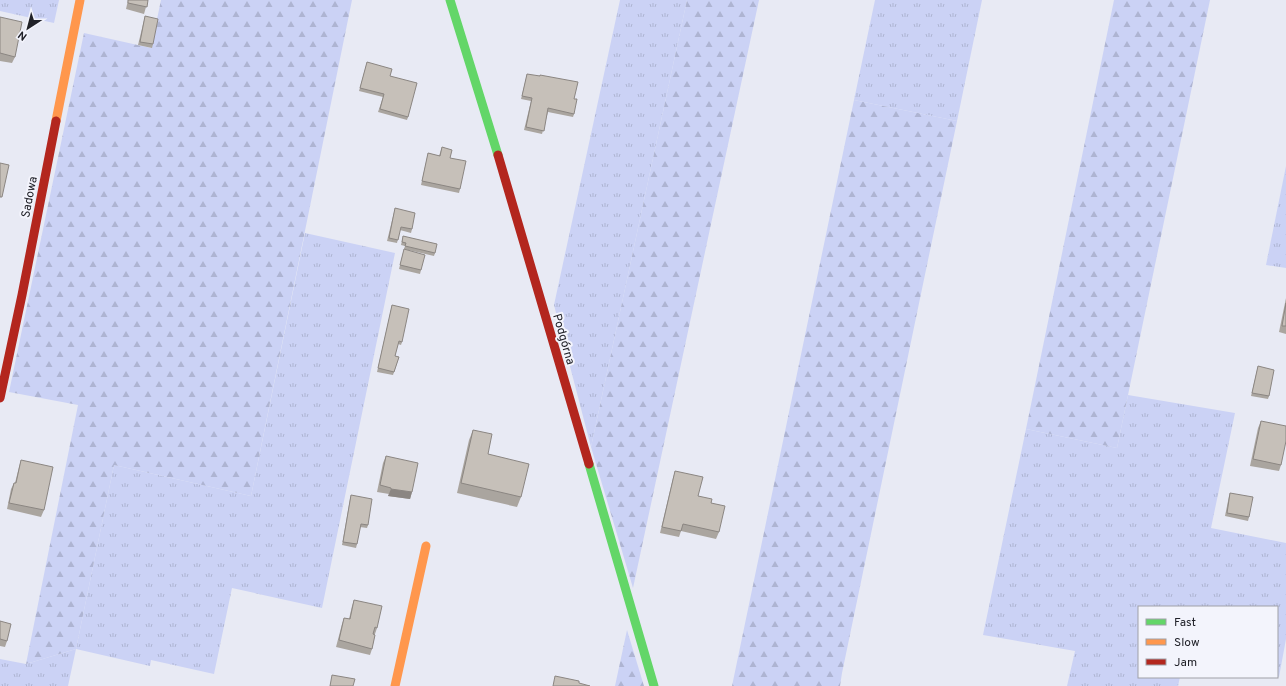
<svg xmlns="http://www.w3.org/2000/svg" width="1286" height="686" font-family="Overpass,sans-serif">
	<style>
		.grass { fill: url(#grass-tufts) }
		.forest { fill: url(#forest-firs) }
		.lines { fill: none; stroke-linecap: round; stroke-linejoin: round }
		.fast { stroke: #63d668; stroke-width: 9 }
		.slow { stroke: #ff974d; stroke-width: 9 }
		.jam { stroke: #b3261e; stroke-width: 9 }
		.wall { fill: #aaa59f }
		.shaded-wall { fill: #8b8682 }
		.building { fill: #c6c0b9; stroke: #8b8682 }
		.labels { text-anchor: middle; stroke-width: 4; stroke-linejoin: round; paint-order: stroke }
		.street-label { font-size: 12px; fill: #202128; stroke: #f3f4fc }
	</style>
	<defs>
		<pattern id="grass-tufts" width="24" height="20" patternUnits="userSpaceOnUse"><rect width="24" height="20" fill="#cbd2f5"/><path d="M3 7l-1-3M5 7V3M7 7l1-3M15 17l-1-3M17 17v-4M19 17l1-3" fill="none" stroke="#aeb4d2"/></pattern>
		<pattern id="forest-firs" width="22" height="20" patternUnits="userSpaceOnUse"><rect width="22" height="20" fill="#cbd2f5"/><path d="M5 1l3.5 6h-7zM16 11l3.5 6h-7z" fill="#aeb4d2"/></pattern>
	</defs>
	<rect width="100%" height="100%" fill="#e8eaf4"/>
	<g class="grass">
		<polygon points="0,0 59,0 54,23 0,11"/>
		<polygon points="620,0 687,0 591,447 554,305"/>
		<polygon points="875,0 982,0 957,121 854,100"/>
		<polygon points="1286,166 1286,268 1266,265"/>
		<polygon points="305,233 395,253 322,608 232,588 214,674 151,660 150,666 76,649 68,686 0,686 0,659 26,664 76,649 114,465 251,496"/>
		<polygon points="1128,395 1235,413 1211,528 1286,543 1286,639 1279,677 1277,676 1277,607 1139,607 1139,677 1180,677 1178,686 1067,686 1075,651 983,635 1026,429 1117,448"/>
	</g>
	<g class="forest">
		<polygon points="161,0 352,0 251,496 114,465 76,649 26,664 78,405 9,392 84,33 151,48"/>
		<polygon points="687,0 759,0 633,588 591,447"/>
		<polygon points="1114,0 1210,0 1117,448 1026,429"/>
		<polygon points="854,100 957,121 842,673 840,686 732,686"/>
		<polygon points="627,630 644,686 615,686"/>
	</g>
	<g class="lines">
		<g class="fast">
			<polyline points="450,0 498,155"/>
			<polyline points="589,464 654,686"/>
		</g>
		<g class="slow">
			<polyline points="56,121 80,0"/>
			<polyline points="395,686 426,546"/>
		</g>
		<g class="jam">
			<polyline points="498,155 589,464"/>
			<polyline points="0,398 22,295 56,121"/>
		</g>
	</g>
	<g class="wall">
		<polygon points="128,0 148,0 144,14 126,9"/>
		<polygon points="145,16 153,44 152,48 138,45"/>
		<polygon points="0,17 15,57 12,63 0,61"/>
		<polygon points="367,62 390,76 408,117 407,120 378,112 383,97 359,91"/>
		<polygon points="527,74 574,99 574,114 573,117 548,112 542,134 524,130 531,101 521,99"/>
		<polygon points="442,147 450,158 460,189 459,193 421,185 428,153 439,156"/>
		<polygon points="395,208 412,229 411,233 400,230 397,243 387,241"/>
		<polygon points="403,236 435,253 434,256 404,249 405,246 401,245"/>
		<polygon points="404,249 421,270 420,274 399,269"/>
		<polygon points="1286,298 1286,334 1279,332"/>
		<polygon points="392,305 402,342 401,345 398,344 395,356 399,357 393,375 377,372"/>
		<polygon points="1258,366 1269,396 1268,399 1251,396"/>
		<polygon points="1261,421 1281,465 1279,471 1250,466 1258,428"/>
		<polygon points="473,430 488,454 521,497 517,507 457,493 469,440"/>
		<polygon points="386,456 412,492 410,499 388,496 389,494 377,492 383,463"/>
		<polygon points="21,460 44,510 41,517 7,509 11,489 14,483 15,483 19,467"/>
		<polygon points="675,471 698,496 711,503 719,532 716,539 681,531 679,537 660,533 673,478"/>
		<polygon points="1230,493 1249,517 1248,521 1225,516 1229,496"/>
		<polygon points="351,495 368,525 367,528 360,527 357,544 356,548 342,545 350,499"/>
		<polygon points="354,600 377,628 375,634 372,649 370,655 336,647 342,624 344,618 349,619 352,606"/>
		<polygon points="0,621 7,641 5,647 0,646"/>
	</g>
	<polygon class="shaded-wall" points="391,489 412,492 410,499 388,496"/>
	<g class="building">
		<polygon points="128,0 148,0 147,7 128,3"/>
		<polygon points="145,16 158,19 153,44 140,42"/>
		<polygon points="0,17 22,22 15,57 0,53"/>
		<polygon points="367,62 392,69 390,76 417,83 408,117 380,109 384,94 360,88"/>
		<polygon points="527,74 540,76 540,75 578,82 574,99 577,99 574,114 548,108 544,131 526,127 532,98 522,96"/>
		<polygon points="442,147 452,150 450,158 466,161 460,189 422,181 428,153 440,156"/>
		<polygon points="0,163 9,165 2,197 0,197"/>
		<polygon points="395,208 415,213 412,229 401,227 398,240 389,238"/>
		<polygon points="403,236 437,244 435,253 405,246 406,243 402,242"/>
		<polygon points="404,249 425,255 421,270 400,265"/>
		<polygon points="1286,303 1286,326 1282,326"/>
		<polygon points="392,305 409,309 402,342 399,341 395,356 399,357 394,372 378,368"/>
		<polygon points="1258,366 1274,370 1269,396 1252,393"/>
		<polygon points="1261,421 1286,426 1286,441 1281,465 1253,459"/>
		<polygon points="473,430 492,434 488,454 529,464 521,497 461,483"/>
		<polygon points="386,456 418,463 412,492 391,489 391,488 380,485"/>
		<polygon points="21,460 53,467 44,510 9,503 14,483 16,483"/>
		<polygon points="675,471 703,477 698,496 712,499 711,503 725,506 719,532 683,524 681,531 662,527"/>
		<polygon points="1230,493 1253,497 1249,517 1227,513"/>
		<polygon points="351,495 372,499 368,525 361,524 357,544 343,542"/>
		<polygon points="354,600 382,606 377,628 375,627 373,634 375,635 372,649 339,640 344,618 350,619"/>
		<polygon points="0,621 11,624 7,641 0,639"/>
		<polygon points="332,675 355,679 353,686 330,686"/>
		<polygon points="555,676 579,681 579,683 590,686 553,686"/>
	</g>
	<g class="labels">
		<g class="street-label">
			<text transform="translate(29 197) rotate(-79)" y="4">Sadowa</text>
			<text transform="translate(564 339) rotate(74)" y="4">Podgórna</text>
		</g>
	</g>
	<rect x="1138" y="606" width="140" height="72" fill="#f3f4fc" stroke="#9fa0a7"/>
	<rect x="1146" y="619" width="20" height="6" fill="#63d668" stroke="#9fa0a7"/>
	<text x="1174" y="626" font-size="12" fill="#202128">Fast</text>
	<rect x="1146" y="639" width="20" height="6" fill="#ff974d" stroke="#9fa0a7"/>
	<text x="1174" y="646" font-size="12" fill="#202128">Slow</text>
	<rect x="1146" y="659" width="20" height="6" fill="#b3261e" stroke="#9fa0a7"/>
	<text x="1174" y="666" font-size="12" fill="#202128">Jam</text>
	<g transform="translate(28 28) rotate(216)" stroke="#f3f4fc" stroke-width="3" paint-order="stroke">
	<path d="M0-3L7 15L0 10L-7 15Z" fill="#202128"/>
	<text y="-6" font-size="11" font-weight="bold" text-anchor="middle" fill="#202128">N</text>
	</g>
</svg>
